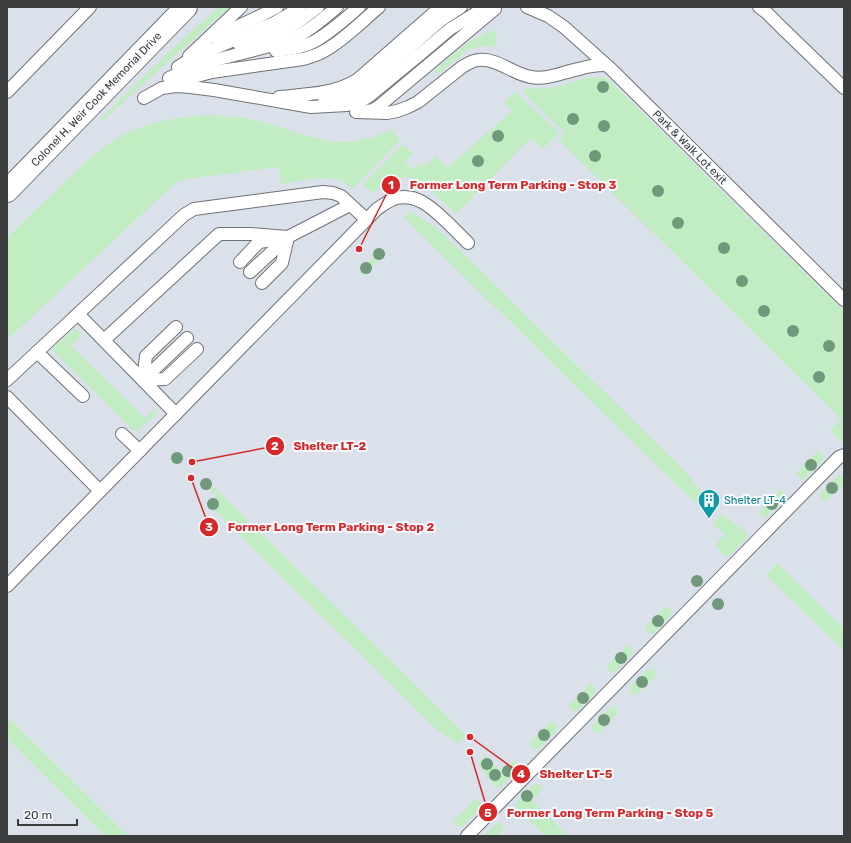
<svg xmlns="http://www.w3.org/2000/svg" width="851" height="843" font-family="Rubik,sans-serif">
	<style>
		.built { fill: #dae1ea }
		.green { fill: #c2edc3 }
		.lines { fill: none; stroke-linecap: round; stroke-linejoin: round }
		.lane-casing { stroke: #707275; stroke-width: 14 }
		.secondary-casing { stroke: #707275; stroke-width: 24 }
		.lane { stroke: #fff; stroke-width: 12 }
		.secondary { stroke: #fff; stroke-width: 22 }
		.tree { fill: #70987b }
		.labels { text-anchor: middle; stroke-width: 4; stroke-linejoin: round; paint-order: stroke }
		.street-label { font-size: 11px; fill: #3b3c3e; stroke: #f9fbfe }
		.culture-label { font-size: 11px; fill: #0d838f; stroke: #f9fbfe; text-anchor: start }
		.leader { fill: none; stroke: #d62828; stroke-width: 1.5 }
		.callout-dot { fill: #d62828; stroke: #f9fbfe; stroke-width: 1.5 }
		.mark-label { font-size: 12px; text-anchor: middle; font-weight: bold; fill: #fff }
		.callout-label { font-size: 12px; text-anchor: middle; font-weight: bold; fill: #d62828; stroke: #f9fbfe; stroke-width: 4; stroke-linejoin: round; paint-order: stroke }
	</style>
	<rect width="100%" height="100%" fill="#ebeef2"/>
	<rect class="built" x="7" y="7" width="837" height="829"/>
	<g class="green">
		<polygon points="219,7 230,7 135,91 103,121 100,119 176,45"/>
		<path d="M496,30L495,47C484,45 475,46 465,52L437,75L434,71C453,55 471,36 496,30Z"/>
		<polygon points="590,77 603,77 610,81 844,311 844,443 842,443 830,430 841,419 559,140 565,133 523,92 527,87 539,89 551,88"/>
		<polygon points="516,92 559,133 543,149 531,138 456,214 425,185 416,179 410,177 399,178 389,181 383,184 373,193 363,184 403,144 413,153 405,162 413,170 420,163 425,166 436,156 447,168 512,111 504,102 509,97 511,97 513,93"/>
		<path d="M209,115C225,116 240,117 255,120C284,127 317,143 347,142C362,141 377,136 391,130L400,140L352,189C349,186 346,183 342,181C327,174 297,182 281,184L279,167L187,179L178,182L170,188L7,340V237L88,160C101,149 114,139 129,132C153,120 183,117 209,115Z"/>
		<polygon points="409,211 428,222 440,231 688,474 703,495 695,503 404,218"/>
		<polygon points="381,248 386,253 364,276 359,272"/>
		<polygon points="75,329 76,329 81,333 81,336 71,346 145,418 156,408 157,409 157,413 138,431 133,430 53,351 53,348 55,346 72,331"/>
		<polygon points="818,450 823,455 823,460 805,478 801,479 796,473"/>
		<polygon points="838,475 842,475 844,476 844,484 828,500 824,501 821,499 820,494"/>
		<polygon points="207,480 466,735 458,743 438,731 212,508 209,503 216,496 203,484"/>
		<path d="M781,489L785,494V497L769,515C765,519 761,515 758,513Z"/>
		<path d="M722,514L746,532L747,535V538C743,541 731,556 727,556C724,556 723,554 721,552C718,549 717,548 716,544L725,534L713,524Z"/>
		<polygon points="777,563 844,629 844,651 766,575"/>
		<path d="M666,606L672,611L671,615L654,633C649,635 647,631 644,628Z"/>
		<polygon points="628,645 632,648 633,653 615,672 611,672 606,667"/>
		<polygon points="651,668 655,671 656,676 638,693 635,695 632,694 630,691 631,686 647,670"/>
		<path d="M590,683L595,688V692C592,696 580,710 576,711C572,712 570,708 568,706Z"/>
		<path d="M611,707H615L618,710V713L600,732C596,734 594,733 592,729V725Z"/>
		<polygon points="7,716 128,836 105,836 7,739"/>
		<path d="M552,721L557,725V730L540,748C535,751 532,748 529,744Z"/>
		<polygon points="485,755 501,771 514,760 518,764 518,769 500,787 496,787 492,784 478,763"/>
		<polygon points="536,784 541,786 542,790 532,800 568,836 546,836 516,808 515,805 517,802 533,785"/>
		<path d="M476,798L481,804L480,809L464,825C459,829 456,825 453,821Z"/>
		<polygon points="497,823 501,823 504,827 503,830 497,836 483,836"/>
	</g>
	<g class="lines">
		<g class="lane-casing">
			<g id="lane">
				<polyline points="527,7 548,16 564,27 612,70 844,300"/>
				<polyline points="759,7 767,13 779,25 844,88"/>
				<polyline points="215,37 260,16 277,7"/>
				<path d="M239,44C251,41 264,39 275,34C291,28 305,17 318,7"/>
				<path d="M276,51C289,49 303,48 315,41C331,32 345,19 359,7"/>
				<polyline points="189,56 241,7"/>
				<polyline points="178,67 194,57 274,23 288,15 300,7"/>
				<path d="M169,78L190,68L204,63L285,42C305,34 321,21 337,7"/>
				<path d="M174,83L197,76L212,72L303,59C310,57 318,55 324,51C344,40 361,22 379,7"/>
				<polyline points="7,92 90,7"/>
				<path d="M279,97C286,97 293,96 300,95C322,93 338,91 357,80L436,11L446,7"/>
				<polyline points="144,98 162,88 176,86 190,87 214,90 311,107 347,105 360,102 369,96 419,55 450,29 476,13 490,7"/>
				<path d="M324,98C340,98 349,97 363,88L441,20L461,7"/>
				<polyline points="368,111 373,110 378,107 495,9"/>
				<path d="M356,112L387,113L397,111L408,107L418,102L462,67C467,64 473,60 479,60C497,58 513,74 531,77C548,80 563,72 579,69C588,66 597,65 606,65"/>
				<polyline points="240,262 259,242 273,240"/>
				<polyline points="250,272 288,237 350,205"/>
				<polyline points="262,283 282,263 288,237"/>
				<polyline points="78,314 176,414"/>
				<polyline points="104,340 219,234 251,234 288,237"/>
				<polyline points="37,352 83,396"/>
				<polyline points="7,380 184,215 194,209 323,192 333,193 341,196 367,220"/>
				<polyline points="143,380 146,356 176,327"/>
				<polyline points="143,380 165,379 197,349"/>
				<polyline points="143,380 187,338"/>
				<polyline points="7,397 100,491"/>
				<polyline points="122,434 140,451"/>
				<path d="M7,586L377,209C383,205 389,200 397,198C418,193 434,210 448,223C455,230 461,236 468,243"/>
				<polyline points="467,836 839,457 844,455"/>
			</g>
		</g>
		<g class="secondary-casing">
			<polyline id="secondary" points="7,191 186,7"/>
		</g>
		<use href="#lane" class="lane"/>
		<use href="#secondary" class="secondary"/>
	</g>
	<g class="tree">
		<circle cx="603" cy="87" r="6"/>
		<circle cx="573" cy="119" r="6"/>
		<circle cx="604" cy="126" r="6"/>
		<circle cx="498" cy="136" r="6"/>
		<circle cx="595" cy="156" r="6"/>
		<circle cx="478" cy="161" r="6"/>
		<circle cx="658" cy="191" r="6"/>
		<circle cx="678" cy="223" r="6"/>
		<circle cx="724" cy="248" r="6"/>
		<circle cx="379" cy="254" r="6"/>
		<circle cx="366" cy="268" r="6"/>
		<circle cx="742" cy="281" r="6"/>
		<circle cx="764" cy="311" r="6"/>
		<circle cx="793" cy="331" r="6"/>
		<circle cx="829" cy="346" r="6"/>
		<circle cx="819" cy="377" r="6"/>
		<circle cx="177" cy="458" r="6"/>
		<circle cx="811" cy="465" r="6"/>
		<circle cx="206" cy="484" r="6"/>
		<circle cx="832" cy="488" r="6"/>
		<circle cx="213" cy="504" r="6"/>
		<circle cx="772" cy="504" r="6"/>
		<circle cx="697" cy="581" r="6"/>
		<circle cx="718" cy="604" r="6"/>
		<circle cx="658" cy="621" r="6"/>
		<circle cx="621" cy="658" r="6"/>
		<circle cx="642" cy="682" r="6"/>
		<circle cx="583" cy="698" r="6"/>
		<circle cx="604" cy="720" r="6"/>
		<circle cx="544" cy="735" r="6"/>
		<circle cx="487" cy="764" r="6"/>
		<circle cx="508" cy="771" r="6"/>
		<circle cx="495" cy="775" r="6"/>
		<circle cx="527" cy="796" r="6"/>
	</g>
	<defs>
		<g id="building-pin" transform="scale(1.15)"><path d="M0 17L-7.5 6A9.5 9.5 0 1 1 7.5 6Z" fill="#0f9aa8" stroke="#f9fbfe"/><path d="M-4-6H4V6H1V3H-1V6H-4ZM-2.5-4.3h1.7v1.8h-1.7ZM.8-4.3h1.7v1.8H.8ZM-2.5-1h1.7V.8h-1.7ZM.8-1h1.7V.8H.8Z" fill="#fff"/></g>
	</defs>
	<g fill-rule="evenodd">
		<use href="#building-pin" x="709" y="500"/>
	</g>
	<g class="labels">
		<g class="street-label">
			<text transform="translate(96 99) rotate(-46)" y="4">Colonel H. Weir Cook Memorial Drive</text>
			<text transform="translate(690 147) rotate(45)" y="4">Park &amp; Walk Lot exit</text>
		</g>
		<g class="culture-label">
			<text x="724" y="504">Shelter LT-4</text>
		</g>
	</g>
	<path class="leader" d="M359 249L391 185M192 462L275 446M191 478L209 527M470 737L521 774M470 752L488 812"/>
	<g class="callout-dot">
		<circle cx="359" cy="249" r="4"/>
		<circle cx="192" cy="462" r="4"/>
		<circle cx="191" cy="478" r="4"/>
		<circle cx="470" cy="737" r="4"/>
		<circle cx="470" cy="752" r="4"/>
		<circle cx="391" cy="185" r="10"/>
		<circle cx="275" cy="446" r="10"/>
		<circle cx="209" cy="527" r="10"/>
		<circle cx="521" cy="774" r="10"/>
		<circle cx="488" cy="812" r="10"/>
	</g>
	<g class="mark-label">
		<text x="391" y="189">1</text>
		<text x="275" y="450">2</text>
		<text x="209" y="531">3</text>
		<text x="521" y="778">4</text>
		<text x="488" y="817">5</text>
	</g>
	<g class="callout-label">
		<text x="513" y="189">Former Long Term Parking - Stop 3</text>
		<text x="330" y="450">Shelter LT-2</text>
		<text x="331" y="531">Former Long Term Parking - Stop 2</text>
		<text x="576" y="778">Shelter LT-5</text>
		<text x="610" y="817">Former Long Term Parking - Stop 5</text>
	</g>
	<rect width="851" height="843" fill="none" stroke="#3b3c3e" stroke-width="16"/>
	<path d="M18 819v6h59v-6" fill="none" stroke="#3b3c3e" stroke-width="2"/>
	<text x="24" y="819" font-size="12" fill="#3b3c3e" stroke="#f9fbfe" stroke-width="3" paint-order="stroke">20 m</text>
</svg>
